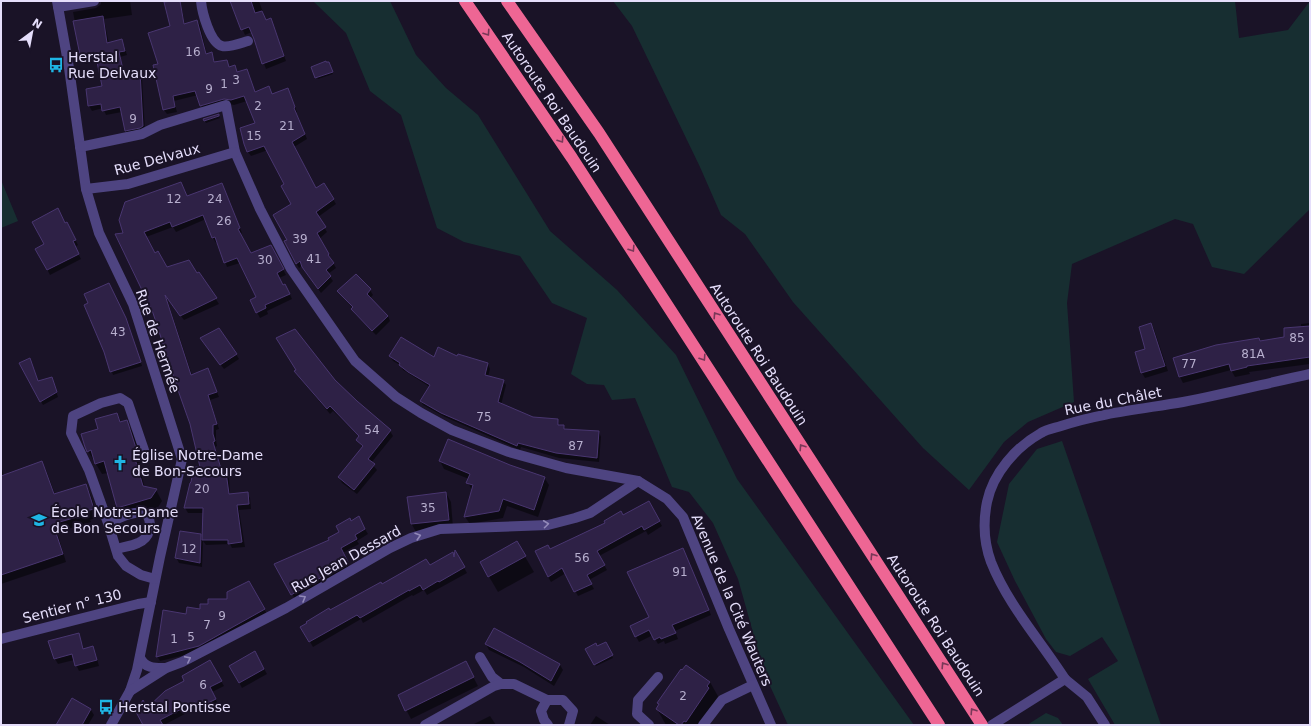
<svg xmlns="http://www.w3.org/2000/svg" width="1311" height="726" font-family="'DejaVu Sans',sans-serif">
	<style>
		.green { fill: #172e31 }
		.shadow { fill: #0007 }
		.building { fill: #2e2146; stroke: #493670 }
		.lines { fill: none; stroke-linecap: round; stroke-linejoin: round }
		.minor { stroke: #4e4481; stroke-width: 10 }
		.highway { stroke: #ee6694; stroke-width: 12 }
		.oneway { stroke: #793858 }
		.oneway2 { stroke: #9289b8 }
		.labels { text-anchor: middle; stroke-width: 4; stroke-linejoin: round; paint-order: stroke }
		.number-label { font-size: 12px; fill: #b7afce }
		.poi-label { font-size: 14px; fill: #e5defb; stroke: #1a1327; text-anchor: start }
		.street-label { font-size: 14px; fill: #e5defb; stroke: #1a1327 }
	</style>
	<rect width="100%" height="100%" fill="#1a1327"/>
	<g class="green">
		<polygon points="313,1 390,1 416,55 446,88 478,115 550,231 617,290 676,355 737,479 914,725 788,725 765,675 738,579 713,523 689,492 672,487 635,398 612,400 604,385 587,384 571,374 587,318 552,303 520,256 464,242 437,228 401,115 370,91 346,33"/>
		<polygon points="613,1 1235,1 1239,38 1288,30 1310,1 1310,209 1244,274 1212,267 1193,224 1175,219 1072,264 1067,303 1074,402 1028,422 1004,442 969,490 923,448 793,302 745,234 721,215 700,167 632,26"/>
		<polygon points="1,180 18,221 1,228"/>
		<polygon points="1062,441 1161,725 1115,725 1088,679 1118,661 1102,637 1070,656 1056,652 1046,639 1015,581 997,542 1009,484 1037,449"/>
		<polygon points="1046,713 1058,718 1063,725 1027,725"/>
	</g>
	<g class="shadow">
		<polygon points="101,1 130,1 132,15 104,19 109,44 121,40 124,45 127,55 120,57 125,75 140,72 142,77 145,131 128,135 126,131 122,112 106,115 103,108 92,111 89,106 87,90 104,87 98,62 84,64 82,59 73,12 96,8 101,4"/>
		<polygon points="177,1 179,1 181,5 185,25 197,21 200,25 207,55 212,53 215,63 226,61 230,68 235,67 238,73 247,70 255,93 272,95 290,94 297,112 296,112 307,139 294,147 316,189 324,184 336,204 318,217 327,232 319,239 336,268 328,274 333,281 321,293 302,266 299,268 296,263 289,240 292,205 285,185 268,150 251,156 248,152 256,124 247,101 234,105 227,103 203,110 198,95 174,101 177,112 167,114 164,110 159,64"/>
		<polygon points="230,1 259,1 266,21 273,25 286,61 266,69 252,32 245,35"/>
		<polygon points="330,65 333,74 318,79 316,77"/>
		<polygon points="218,115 220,118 206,123 205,121"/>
		<polygon points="181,183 187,197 222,184 242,233 240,234 251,254 274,252 286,275 279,278 283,286 288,290 292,299 267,311 268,314 260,318 251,301 257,298 240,263 227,267 218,242 216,243 213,238 206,219 176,232 173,227 146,237 155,254 167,268 196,274 199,273 219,304 184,320 166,296 192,375 208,369 219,397 210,400 219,429 216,430 216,440 217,446 215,447 223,473 226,473 229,478 230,494 247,493 250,498 251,509 239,510 245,547 232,548 230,544 206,545 203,541 202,567 179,563 176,557 200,535 203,539 203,513 188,513 185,508 202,468 191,424 154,313 124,234"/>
		<polygon points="65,224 69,228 78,245 75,247 81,259 50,275 37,249 45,245"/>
		<polygon points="370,290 373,295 370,298 388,316 390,321 376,335 355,314 352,309 353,308 342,296 339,291"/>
		<polygon points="128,323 142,366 113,375 105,351"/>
		<polygon points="1310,323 1310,364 1249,372 1250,374 1235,377 1231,370 1183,383 1180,377 1175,359 1259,339 1260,341 1286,338 1301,327 1301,324"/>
		<polygon points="1151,324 1154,329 1168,371 1145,378 1142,373 1136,352 1146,350"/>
		<polygon points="201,339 236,354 239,359 224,369"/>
		<polygon points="390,356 435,358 458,358 488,364 490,369 488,377 503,381 506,385 501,405 532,418 558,420 560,426 564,426 566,430 599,432 601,437 599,462 559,458 521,447 520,450 445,417 423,405 421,401 430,387 403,370 400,365 393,361"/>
		<polygon points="32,363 38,382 53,382 58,397 43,405 20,364"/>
		<polygon points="295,372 335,381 356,401 390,431 393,436 371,463 377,470 357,494 342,483 339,478 363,448 357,440 360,437 333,411 330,414"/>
		<polygon points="117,414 122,423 127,422 133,433 143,462 138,463 145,488 156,490 162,501 157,509 125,519 118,508 108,473 102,474 88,451 99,429"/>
		<polygon points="440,461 521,470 544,477 549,485 538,517 507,506 503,518 470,524 465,517 472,491 468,482 469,479 444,469"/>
		<polygon points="41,462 46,470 55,494 86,485 90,493 98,517 90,520 91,522 57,532 66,562 1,584 1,466 4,476"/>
		<polygon points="446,493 451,502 453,528 416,532 411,523"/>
		<polygon points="649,502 662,526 648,535 646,531 599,556 607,570 589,580 594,589 578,596 566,573 551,582 548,577 550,550 623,516"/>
		<polygon points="358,518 368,534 357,541 359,544 343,553 350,568 295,599 276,565 331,540 351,522"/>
		<polygon points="517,543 534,572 498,592 481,563"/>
		<polygon points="683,549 711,615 675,631 678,639 665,644 664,641 658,644 653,635 639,642 631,627 651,617"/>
		<polygon points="456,553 467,573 427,595 424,590 413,596 412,595 363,623 361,619 313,647 302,628 382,586 429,566 453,554 455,557"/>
		<polygon points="249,582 267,614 202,651 160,661 157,656 201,610 209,606 228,600"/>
		<polygon points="494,629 560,665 563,670 554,686 524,667 489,650 486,644"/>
		<polygon points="78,634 84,649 92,647 95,652 99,666 79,671 74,660 58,664 55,659 50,642"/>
		<polygon points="605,643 613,658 596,666 586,650 597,647"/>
		<polygon points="255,653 267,674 242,688 230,666"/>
		<polygon points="210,662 224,686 212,692 218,704 201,713 198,707 164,725 144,725 147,710"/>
		<polygon points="470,671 478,686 411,719 399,696"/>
		<polygon points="710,682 719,698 703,725 666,725 657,709"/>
		<polygon points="73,699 91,710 94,715 88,725 57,725"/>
		<polygon points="490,716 496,725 472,725"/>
		<polygon points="596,716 610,725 590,725"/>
	</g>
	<g class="building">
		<polygon points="172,1 180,1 184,24 197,20 206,54 212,52 214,62 227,60 229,67 235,65 237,72 247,69 255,92 269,86 272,94 288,88 295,107 294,108 305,134 292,142 316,188 324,183 334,199 316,212 326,227 317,233 329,254 328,255 334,263 326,270 331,276 318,289 302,267 300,261 296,264 284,241 287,240 273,215 291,204 281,186 284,184 264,146 247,152 244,144 240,128 255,123 244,96 231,100 224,99 200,106 195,91 173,96 175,107 163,110 153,65 158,64 148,33 170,26 164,2"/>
		<polygon points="230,1 251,1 255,13 262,11 266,20 271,18 284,56 262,64 254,39 249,27 241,30"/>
		<polygon points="103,16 107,43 122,39 125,51 119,52 124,74 140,71 143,126 140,128 125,131 120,107 102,111 101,104 88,106 86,89 102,86 96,57 81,60 73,21"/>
		<polygon points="326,61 326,62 329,62 333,72 315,78 311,67"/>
		<polygon points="219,114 219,116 204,121 203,119"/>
		<polygon points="181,182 187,196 222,183 240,228 238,229 251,253 271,245 284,269 277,273 283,285 285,284 290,294 265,305 266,308 256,313 250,300 256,297 237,258 224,263 215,237 212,238 203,215 172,227 170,222 144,232 155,253 158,251 167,267 189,260 197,273 199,272 217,298 180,316 165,295 191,375 208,368 217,392 208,395 217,424 213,425 213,434 215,441 213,442 222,472 226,472 229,494 248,492 249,504 237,505 242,542 228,544 228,540 202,540 203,508 184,508 190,483 191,482 194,467 200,467 190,424 179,393 153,313 115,234 123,233 119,220 125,202"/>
		<polygon points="58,208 65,223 67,222 76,240 73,241 79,254 47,270 35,249 44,244 32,222"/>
		<polygon points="356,274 371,289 367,294 388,316 372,331 351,309 353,307 337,291"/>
		<polygon points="109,283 126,318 141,362 110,372 104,352 84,305 88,303 84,294"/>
		<polygon points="1151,323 1165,366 1141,373 1135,352 1145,349 1139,327"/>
		<polygon points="1310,326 1310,357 1247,366 1247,367 1231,371 1229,364 1179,377 1173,358 1216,345 1259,338 1260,341 1284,337 1284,328"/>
		<polygon points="219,328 237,354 220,365 200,338"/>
		<polygon points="295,329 335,380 357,401 391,430 368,459 375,464 354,490 338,477 363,446 356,440 359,436 330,406 327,409 294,371 296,370 276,338"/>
		<polygon points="401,337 434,357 438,347 457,356 458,354 488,363 485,375 504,380 498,402 533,417 558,419 558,425 564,425 564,429 599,431 597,458 556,453 518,443 517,446 441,413 420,401 430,385 408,372 399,365 400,363 389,356"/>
		<polygon points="30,358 38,381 52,377 57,392 40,402 19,363"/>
		<polygon points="117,413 120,422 127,420 137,451 133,452 143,486 157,489 151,498 117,508 104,461 95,464 91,450 87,452 85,447 81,434 98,429 95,419"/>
		<polygon points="448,439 510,465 545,477 534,510 503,499 499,511 464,517 473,485 466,483 470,474 439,461"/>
		<polygon points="42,461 54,494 86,484 94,509 86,511 87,514 53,524 63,554 1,575 1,476"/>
		<polygon points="446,492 449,520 411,524 407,497"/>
		<polygon points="649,501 660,521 644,530 642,526 597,551 605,565 587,575 592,584 574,592 562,568 548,577 535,551 548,545 550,549 605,523 604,521 621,511 623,515"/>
		<polygon points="359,516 365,529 355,535 357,539 341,548 348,562 291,595 274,564 329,540 328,538 339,532 336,526 350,518 351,521"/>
		<polygon points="180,531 201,534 200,563 175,558"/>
		<polygon points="517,541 526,556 488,577 480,562"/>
		<polygon points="683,548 709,610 672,625 676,633 661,639 660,637 654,640 649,630 635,637 630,626 649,617 627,572"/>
		<polygon points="455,550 465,567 439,582 438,581 423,590 420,585 409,591 409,590 360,618 357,615 309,642 300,627 307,623 306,622 329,608 330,610 381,582 382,584 426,559 430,565 453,552 454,557"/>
		<polygon points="249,581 265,609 199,646 156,657 163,610 186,614 187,607 200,609 200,604 208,604 208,599 227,599 227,592"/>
		<polygon points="494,628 560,664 551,681 520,662 485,644"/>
		<polygon points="79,633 83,649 93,646 97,660 75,666 72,654 54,659 48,641"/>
		<polygon points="606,642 613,655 594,665 585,649 596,643 597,646"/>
		<polygon points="255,651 264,669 239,683 229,666"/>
		<polygon points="210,660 222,681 210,687 216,699 198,708 195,702 160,720 163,725 143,725 136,712 143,700 147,708 165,691 184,681 182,676"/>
		<polygon points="466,661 474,677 405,711 398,695"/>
		<polygon points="686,665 710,682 707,686 709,688 686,722 684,721 681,725 679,725 656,709 659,704 657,703 681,669 682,670"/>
		<polygon points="72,698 91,709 82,725 56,725"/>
	</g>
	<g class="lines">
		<g class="minor">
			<polyline points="57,1 69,68 86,189 99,233 133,304 182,459 160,557 137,670 130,691 111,725"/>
			<path d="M201,1C202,12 210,43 222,46C229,48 241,43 248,41"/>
			<polyline points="58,7 94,1"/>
			<polyline points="80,147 142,134 160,125 226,105 235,152 260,209 291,269 355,361 396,397 421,413 452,430 509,452 566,468 638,481 667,499 683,517 729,629 771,725"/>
			<polyline points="86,189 128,184 235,152"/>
			<polyline points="146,456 128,403 120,398 101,403 73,416 71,433 89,470 108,523 118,556 126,566 141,575 155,579"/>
			<path d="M108,523C122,517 133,510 147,514C153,525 150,538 138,543C132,546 123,547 117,549"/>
			<polyline points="1,639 138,604 151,602"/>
			<polyline points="480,657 492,677 501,684"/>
			<path d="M140,658C146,669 155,668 166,668"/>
			<polyline points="1065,679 1087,697 1105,725"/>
			<polyline points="130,691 166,668 182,662 286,608 390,548 411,538 440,529 548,525 575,518 590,513 638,481"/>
			<polyline points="425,725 494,686 501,684 514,684 547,700"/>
			<polyline points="548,725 544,720 541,711 547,700 563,700 573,711 569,725"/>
			<polyline points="649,725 637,714 638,700 658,677"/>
			<polyline points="703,725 722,700 753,685"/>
			<path d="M992,725L1065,679C1040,640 1008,605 991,562C984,543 983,522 987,502C993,473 1016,447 1041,433C1047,429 1055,428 1061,426C1100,413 1142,409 1183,402C1225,394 1268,383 1310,374"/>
		</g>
		<g class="highway">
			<polyline points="465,1 572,158 939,725"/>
			<polyline points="507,1 599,133 982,725"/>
		</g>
	</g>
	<defs><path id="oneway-chevron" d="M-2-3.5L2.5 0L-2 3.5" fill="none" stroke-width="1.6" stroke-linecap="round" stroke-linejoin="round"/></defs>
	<g class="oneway">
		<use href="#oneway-chevron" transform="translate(487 33) rotate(56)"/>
		<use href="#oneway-chevron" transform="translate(561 140) rotate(56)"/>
		<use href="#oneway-chevron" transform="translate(632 249) rotate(57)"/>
		<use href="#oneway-chevron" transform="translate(716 315) rotate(-123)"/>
		<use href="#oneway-chevron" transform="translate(703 358) rotate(57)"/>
		<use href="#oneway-chevron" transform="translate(802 447) rotate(-123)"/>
		<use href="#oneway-chevron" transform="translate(873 556) rotate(-123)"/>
		<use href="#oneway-chevron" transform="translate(944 665) rotate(-123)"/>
		<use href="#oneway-chevron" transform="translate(973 711) rotate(-123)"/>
	</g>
	<g class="oneway2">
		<use href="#oneway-chevron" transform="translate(546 524) rotate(-7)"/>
		<use href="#oneway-chevron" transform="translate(418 536) rotate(-17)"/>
		<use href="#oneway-chevron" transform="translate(303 598) rotate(-30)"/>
		<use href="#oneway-chevron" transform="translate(188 659) rotate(-27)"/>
	</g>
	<defs>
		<g id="bus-bare" transform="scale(1.2)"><path d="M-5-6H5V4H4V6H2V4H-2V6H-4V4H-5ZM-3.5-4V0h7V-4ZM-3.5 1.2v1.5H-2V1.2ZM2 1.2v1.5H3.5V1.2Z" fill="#1fb6e5" stroke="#1a1327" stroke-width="2.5" paint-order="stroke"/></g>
		<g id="church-bare" transform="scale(1.2)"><path d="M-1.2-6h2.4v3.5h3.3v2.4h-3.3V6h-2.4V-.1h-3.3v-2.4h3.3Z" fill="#1fb6e5" stroke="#1a1327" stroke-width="2.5" paint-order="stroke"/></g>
		<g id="school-bare" transform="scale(1.2)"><path d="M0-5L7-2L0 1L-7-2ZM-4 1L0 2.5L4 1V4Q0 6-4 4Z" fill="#1fb6e5" stroke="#1a1327" stroke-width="2.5" paint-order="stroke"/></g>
	</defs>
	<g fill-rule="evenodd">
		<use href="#bus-bare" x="56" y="65"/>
		<use href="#church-bare" x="120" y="463"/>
		<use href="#school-bare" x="39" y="520"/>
		<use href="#bus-bare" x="106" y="707"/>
	</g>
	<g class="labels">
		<g class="number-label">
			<text x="193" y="56">16</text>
			<text x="236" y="84">3</text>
			<text x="224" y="88">1</text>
			<text x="209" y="93">9</text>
			<text x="258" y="110">2</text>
			<text x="133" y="123">9</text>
			<text x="287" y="130">21</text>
			<text x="254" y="140">15</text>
			<text x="174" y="203">12</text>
			<text x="215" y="203">24</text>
			<text x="224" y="225">26</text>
			<text x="300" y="243">39</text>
			<text x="314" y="263">41</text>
			<text x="265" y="264">30</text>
			<text x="118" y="336">43</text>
			<text x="1297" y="342">85</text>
			<text x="1253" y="358">81A</text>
			<text x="1189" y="368">77</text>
			<text x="484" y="421">75</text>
			<text x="372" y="434">54</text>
			<text x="576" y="450">87</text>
			<text x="202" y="493">20</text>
			<text x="428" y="512">35</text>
			<text x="189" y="553">12</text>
			<text x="582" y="562">56</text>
			<text x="680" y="576">91</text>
			<text x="222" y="620">9</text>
			<text x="207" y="629">7</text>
			<text x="191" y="641">5</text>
			<text x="174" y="643">1</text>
			<text x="203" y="689">6</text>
			<text x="683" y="700">2</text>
		</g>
		<g class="poi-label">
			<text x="68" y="62">Herstal<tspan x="68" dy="16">Rue Delvaux</tspan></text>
			<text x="132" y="460">Église Notre-Dame<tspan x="132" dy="16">de Bon-Secours</tspan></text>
			<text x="51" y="517">École Notre-Dame<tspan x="51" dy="16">de Bon Secours</tspan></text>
			<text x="118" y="712">Herstal Pontisse</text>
		</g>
		<g class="street-label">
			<text transform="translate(552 102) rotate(56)" y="5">Autoroute Roi Baudouin</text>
			<text transform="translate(157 159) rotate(-15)" y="5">Rue Delvaux</text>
			<text transform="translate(158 341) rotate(71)" y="5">Rue de Hermée</text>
			<text transform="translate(759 354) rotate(57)" y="5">Autoroute Roi Baudouin</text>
			<text transform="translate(1113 401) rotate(-11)" y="5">Rue du Châlet</text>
			<text transform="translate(346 559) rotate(-29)" y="5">Rue Jean Dessard</text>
			<text transform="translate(732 600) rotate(67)" y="5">Avenue de la Cité Wauters</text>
			<text transform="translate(72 606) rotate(-14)" y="5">Sentier n° 130</text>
			<text transform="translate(936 625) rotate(57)" y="5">Autoroute Roi Baudouin</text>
		</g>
	</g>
	<rect width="1311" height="726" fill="none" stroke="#e5defb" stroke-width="4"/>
	<g transform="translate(32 32) rotate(32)" stroke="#1a1327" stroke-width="3" paint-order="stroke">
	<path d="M0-3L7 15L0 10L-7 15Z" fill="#e5defb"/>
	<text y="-6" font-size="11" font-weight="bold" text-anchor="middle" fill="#e5defb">N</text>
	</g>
</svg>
